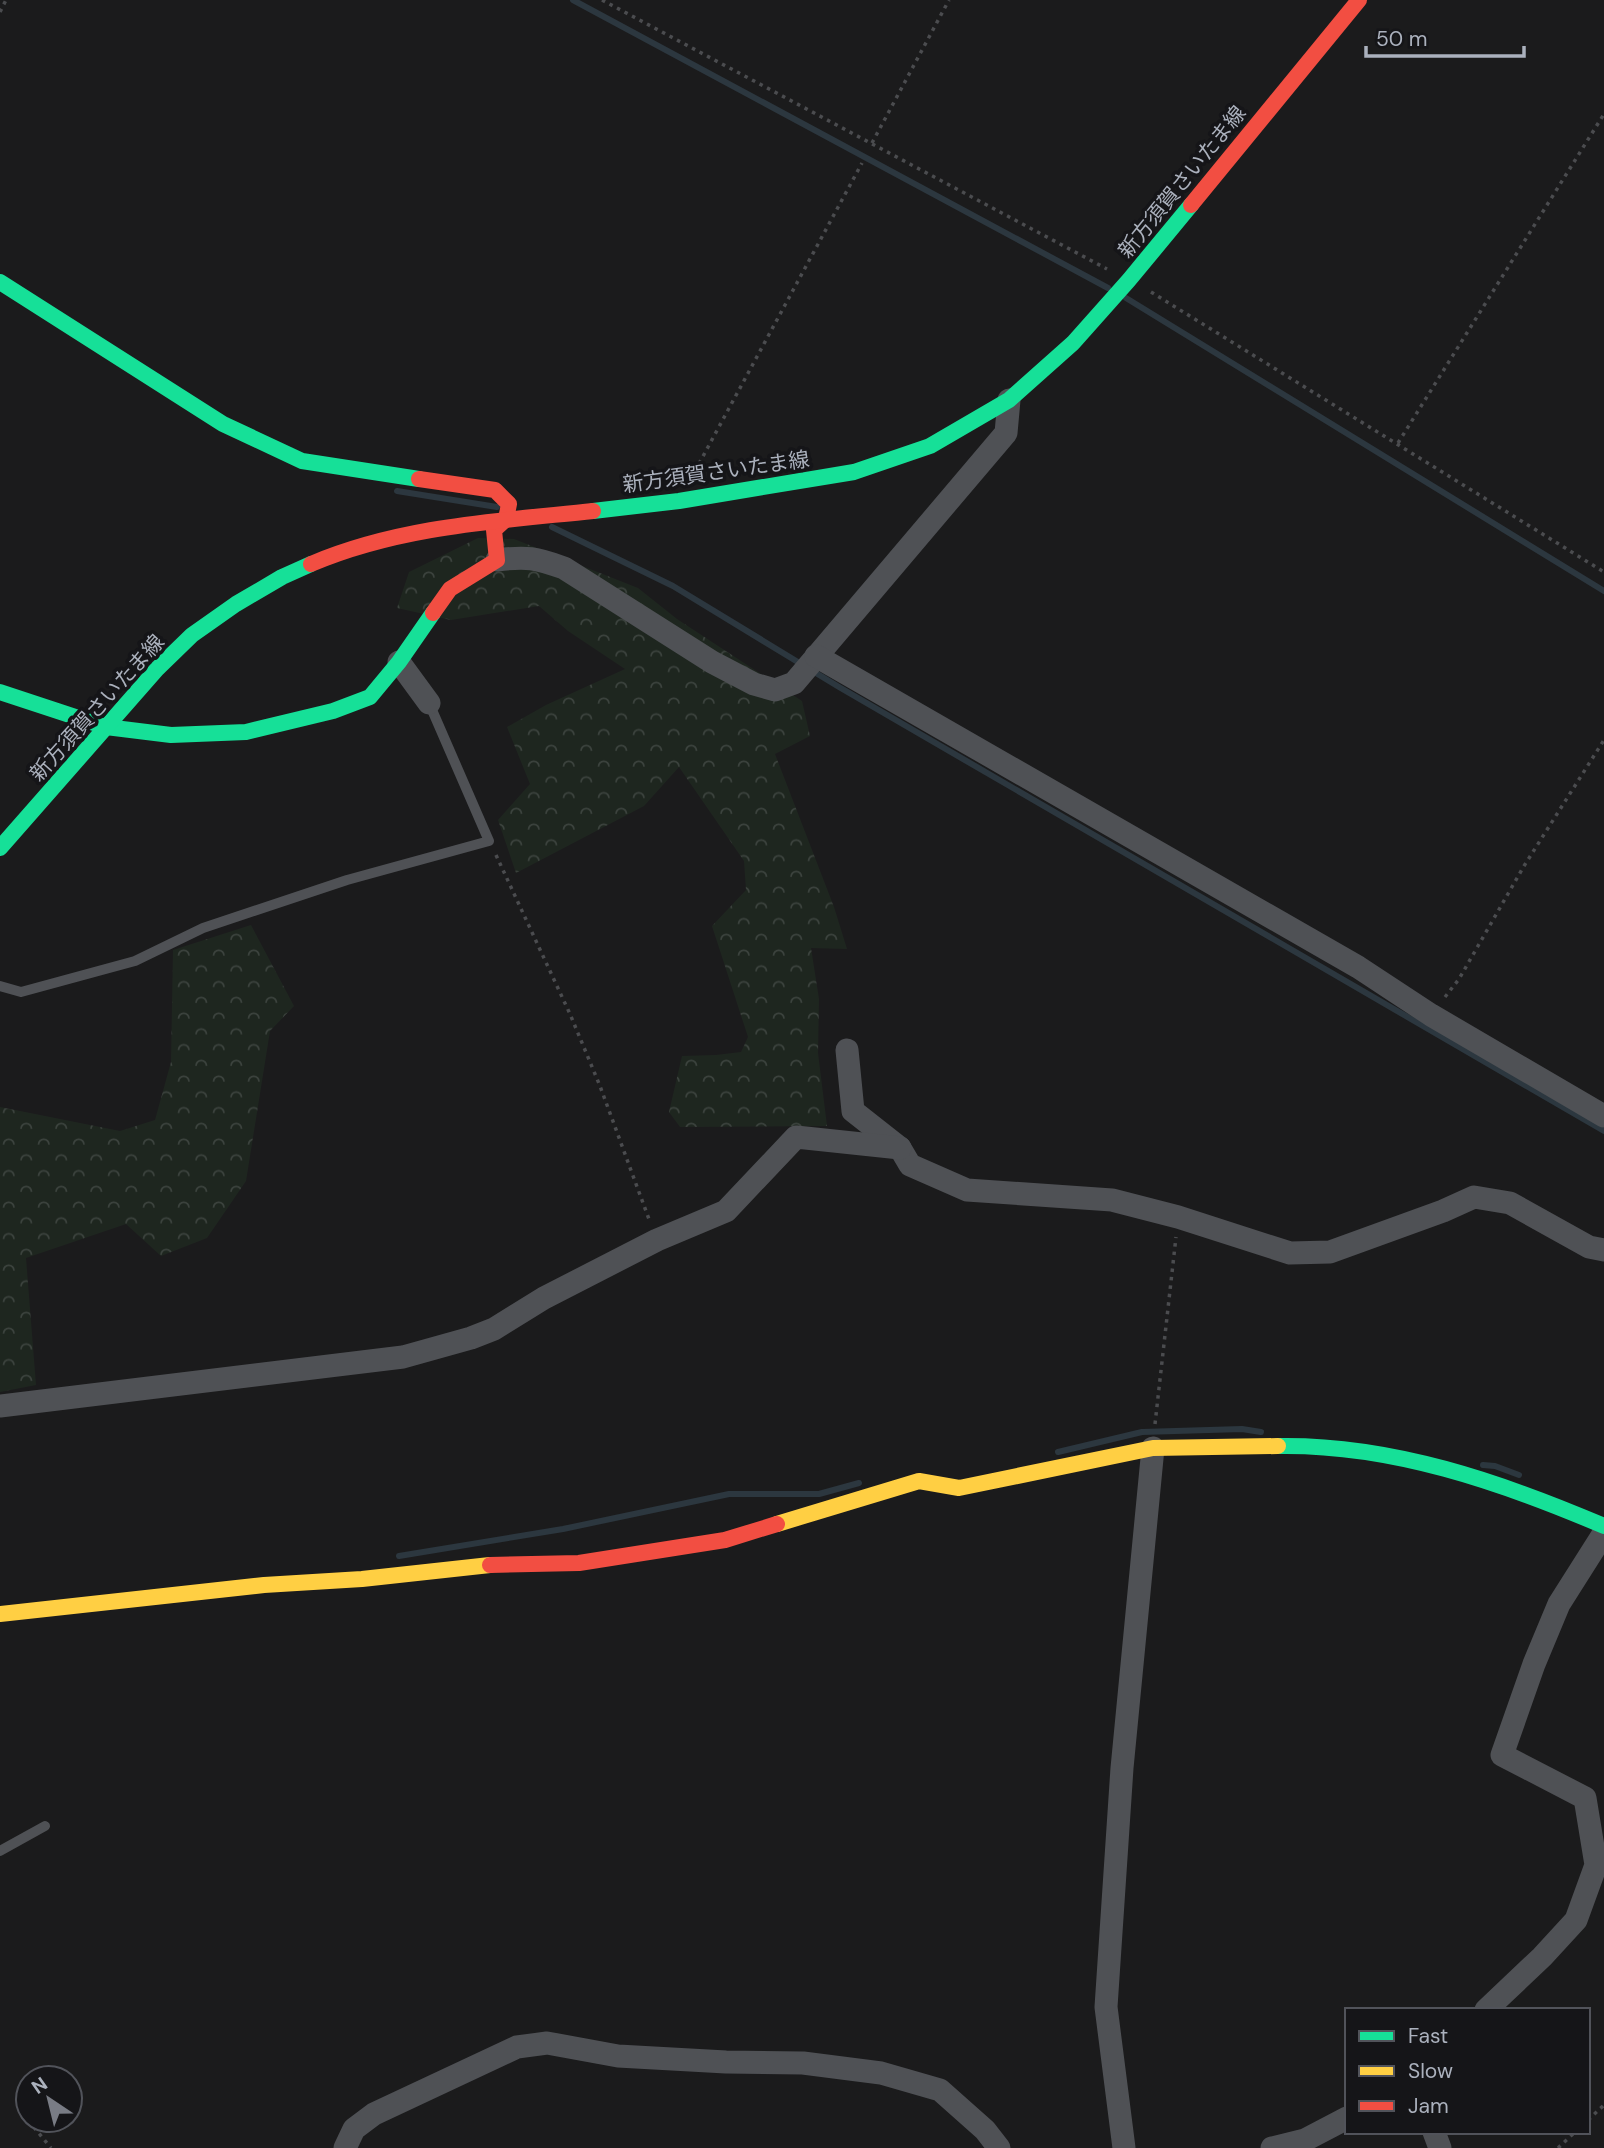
<svg xmlns="http://www.w3.org/2000/svg" width="1604" height="2148" font-family="'DM Sans','Noto Sans JP',sans-serif">
	<style>
		.forest { fill: url(#forest-crowns) }
		.lines { fill: none; stroke-linecap: round; stroke-linejoin: round }
		.stream { stroke: #2c373f; stroke-width: 6 }
		.path { stroke: #4b4c4f; stroke-width: 3.5; stroke-dasharray: 3.5 5; stroke-linecap: butt }
		.lane { stroke: #4f5155; stroke-width: 10 }
		.street { stroke: #4f5155; stroke-width: 23 }
		.fast { stroke: #16e098; stroke-width: 16 }
		.slow { stroke: #ffcf43; stroke-width: 16 }
		.jam { stroke: #f24e42; stroke-width: 16 }
		.labels { text-anchor: middle; stroke-width: 7; stroke-linejoin: round; paint-order: stroke }
		.street-label { font-size: 21px; fill: #abb1bd; stroke: #151518 }
	</style>
	<defs>
		<pattern id="forest-crowns" width="20" height="18" patternUnits="userSpaceOnUse" patternTransform="scale(1.75)"><rect width="20" height="18" fill="#1e261f"/><path d="M2 6a3 3 0 1 1 6 0M12 15a3 3 0 1 1 6 0" fill="none" stroke="#3c433e"/></pattern>
	</defs>
	<rect width="100%" height="100%" fill="#1b1b1c"/>
	<g class="forest">
		<polygon points="478,538 514,539 638,588 677,619 802,701 810,736 775,754 834,907 847,949 811,948 819,999 818,1053 827,1126 680,1127 669,1112 682,1056 716,1055 741,1052 748,1037 712,926 746,890 744,861 679,767 644,806 516,873 498,820 530,784 507,727 546,705 625,669 568,631 539,606 451,620 397,608 409,572"/>
		<polygon points="251,925 294,1006 270,1031 246,1181 207,1238 161,1256 126,1224 26,1258 36,1385 0,1392 0,1107 120,1131 155,1120 171,1062 173,950"/>
	</g>
	<g class="lines">
		<g class="stream">
			<polyline points="573,0 1108,288"/>
			<polyline points="1126,298 1604,591"/>
			<polyline points="397,491 497,507"/>
			<polyline points="552,527 673,586 839,687 1604,1131"/>
			<polyline points="1058,1452 1142,1432 1242,1429 1261,1432"/>
			<polyline points="1483,1465 1495,1466 1519,1475"/>
			<polyline points="399,1556 563,1529 729,1494 819,1494 859,1483"/>
		</g>
		<g class="path">
			<polyline points="602,0 1107,269"/>
			<polyline points="0,12 6,0"/>
			<polyline points="872,143 949,0"/>
			<polyline points="1151,292 1604,572"/>
			<polyline points="1398,443 1604,114"/>
			<polyline points="695,471 862,163"/>
			<polyline points="496,855 570,1014 600,1086 650,1222"/>
			<polyline points="1445,997 1459,979 1524,866 1604,740"/>
			<polyline points="1155,1424 1176,1237"/>
			<polyline points="23,2114 51,2148"/>
			<polyline points="1588,2120 1604,2105"/>
			<polyline points="1558,2148 1575,2132"/>
		</g>
		<g class="lane">
			<polyline points="0,986 21,992 135,961 203,928 347,880 489,841 429,703"/>
			<polyline points="0,1851 45,1826"/>
		</g>
		<g class="street">
			<path d="M497,560C527,556 536,558 564,568L712,662L754,684L775,690L794,683L1006,433L1009,400"/>
			<polyline points="816,656 1358,967 1431,1015 1604,1116"/>
			<polyline points="399,662 429,703"/>
			<polyline points="847,1050 853,1111 900,1148 910,1165 967,1190 1112,1200 1178,1217 1290,1253 1330,1252 1443,1211 1474,1197 1510,1203 1589,1247 1604,1250"/>
			<polyline points="0,1406 403,1357 471,1338 494,1329 544,1298 657,1240 726,1211 796,1137 900,1148"/>
			<polyline points="1486,2010 1542,1957 1576,1920 1596,1865 1585,1798 1502,1755 1534,1664 1559,1604 1604,1533"/>
			<polyline points="1434,2132 1440,2148"/>
			<polyline points="345,2148 354,2129 374,2114 517,2047 547,2043 618,2056 726,2062 803,2063 881,2073 940,2090 985,2130 999,2148"/>
			<polyline points="1124,2148 1106,2007 1122,1768 1153,1448"/>
			<polyline points="1272,2148 1305,2140 1347,2118"/>
		</g>
		<g class="fast">
			<polyline points="0,282 223,424 302,461 419,479"/>
			<polyline points="593,511 679,501 854,472 930,446 1009,400 1073,343 1129,280 1191,205"/>
			<polyline points="0,692 106,727 171,735 246,732 333,711 370,697 399,662 433,613"/>
			<polyline points="0,848 157,669 192,635 236,604 282,577 311,564"/>
			<path d="M1278,1446C1391,1444 1501,1482 1604,1526"/>
		</g>
		<g class="slow">
			<polyline points="777,1524 919,1481 959,1488 1153,1448 1278,1446"/>
			<polyline points="0,1614 264,1585 362,1579 490,1565"/>
		</g>
		<g class="jam">
			<polyline points="1191,205 1359,0"/>
			<polyline points="419,479 495,490 509,504 506,519 494,530 497,560 450,589 433,613"/>
			<path d="M311,564C400,526 498,521 593,511"/>
			<polyline points="490,1565 579,1563 725,1540 777,1524"/>
		</g>
	</g>
	<g class="labels">
		<g class="street-label">
			<text transform="translate(1182 182) rotate(-51)" y="7">新方須賀さいたま線</text>
			<text transform="translate(716 472) rotate(-8)" y="7">新方須賀さいたま線</text>
			<text transform="translate(97 708) rotate(-48)" y="7">新方須賀さいたま線</text>
		</g>
	</g>
	<rect x="1345" y="2008" width="245" height="126" fill="#151518" stroke="#51535a" stroke-width="2"/>
	<rect x="1359" y="2031" width="35" height="10" fill="#16e098" stroke="#51535a" stroke-width="2"/>
	<text x="1408" y="2043" font-size="21" fill="#abb1bd">Fast</text>
	<rect x="1359" y="2066" width="35" height="10" fill="#ffcf43" stroke="#51535a" stroke-width="2"/>
	<text x="1408" y="2078" font-size="21" fill="#abb1bd">Slow</text>
	<rect x="1359" y="2101" width="35" height="10" fill="#f24e42" stroke="#51535a" stroke-width="2"/>
	<text x="1408" y="2113" font-size="21" fill="#abb1bd">Jam</text>
	<g transform="translate(49 2099) rotate(325)"><circle r="33" fill="#151518" stroke="#51535a" stroke-width="2"/>
	<path d="M0-5L12 26L0 18L-12 26Z" fill="#797c85"/>
	<text y="-10" font-size="19" font-weight="bold" text-anchor="middle" fill="#abb1bd">N</text>
	</g>
	<path d="M1366 46v10h158v-10" fill="none" stroke="#abb1bd" stroke-width="3.5"/>
	<text x="1376" y="46" font-size="21" fill="#abb1bd" stroke="#151518" stroke-width="5" paint-order="stroke">50 m</text>
</svg>
